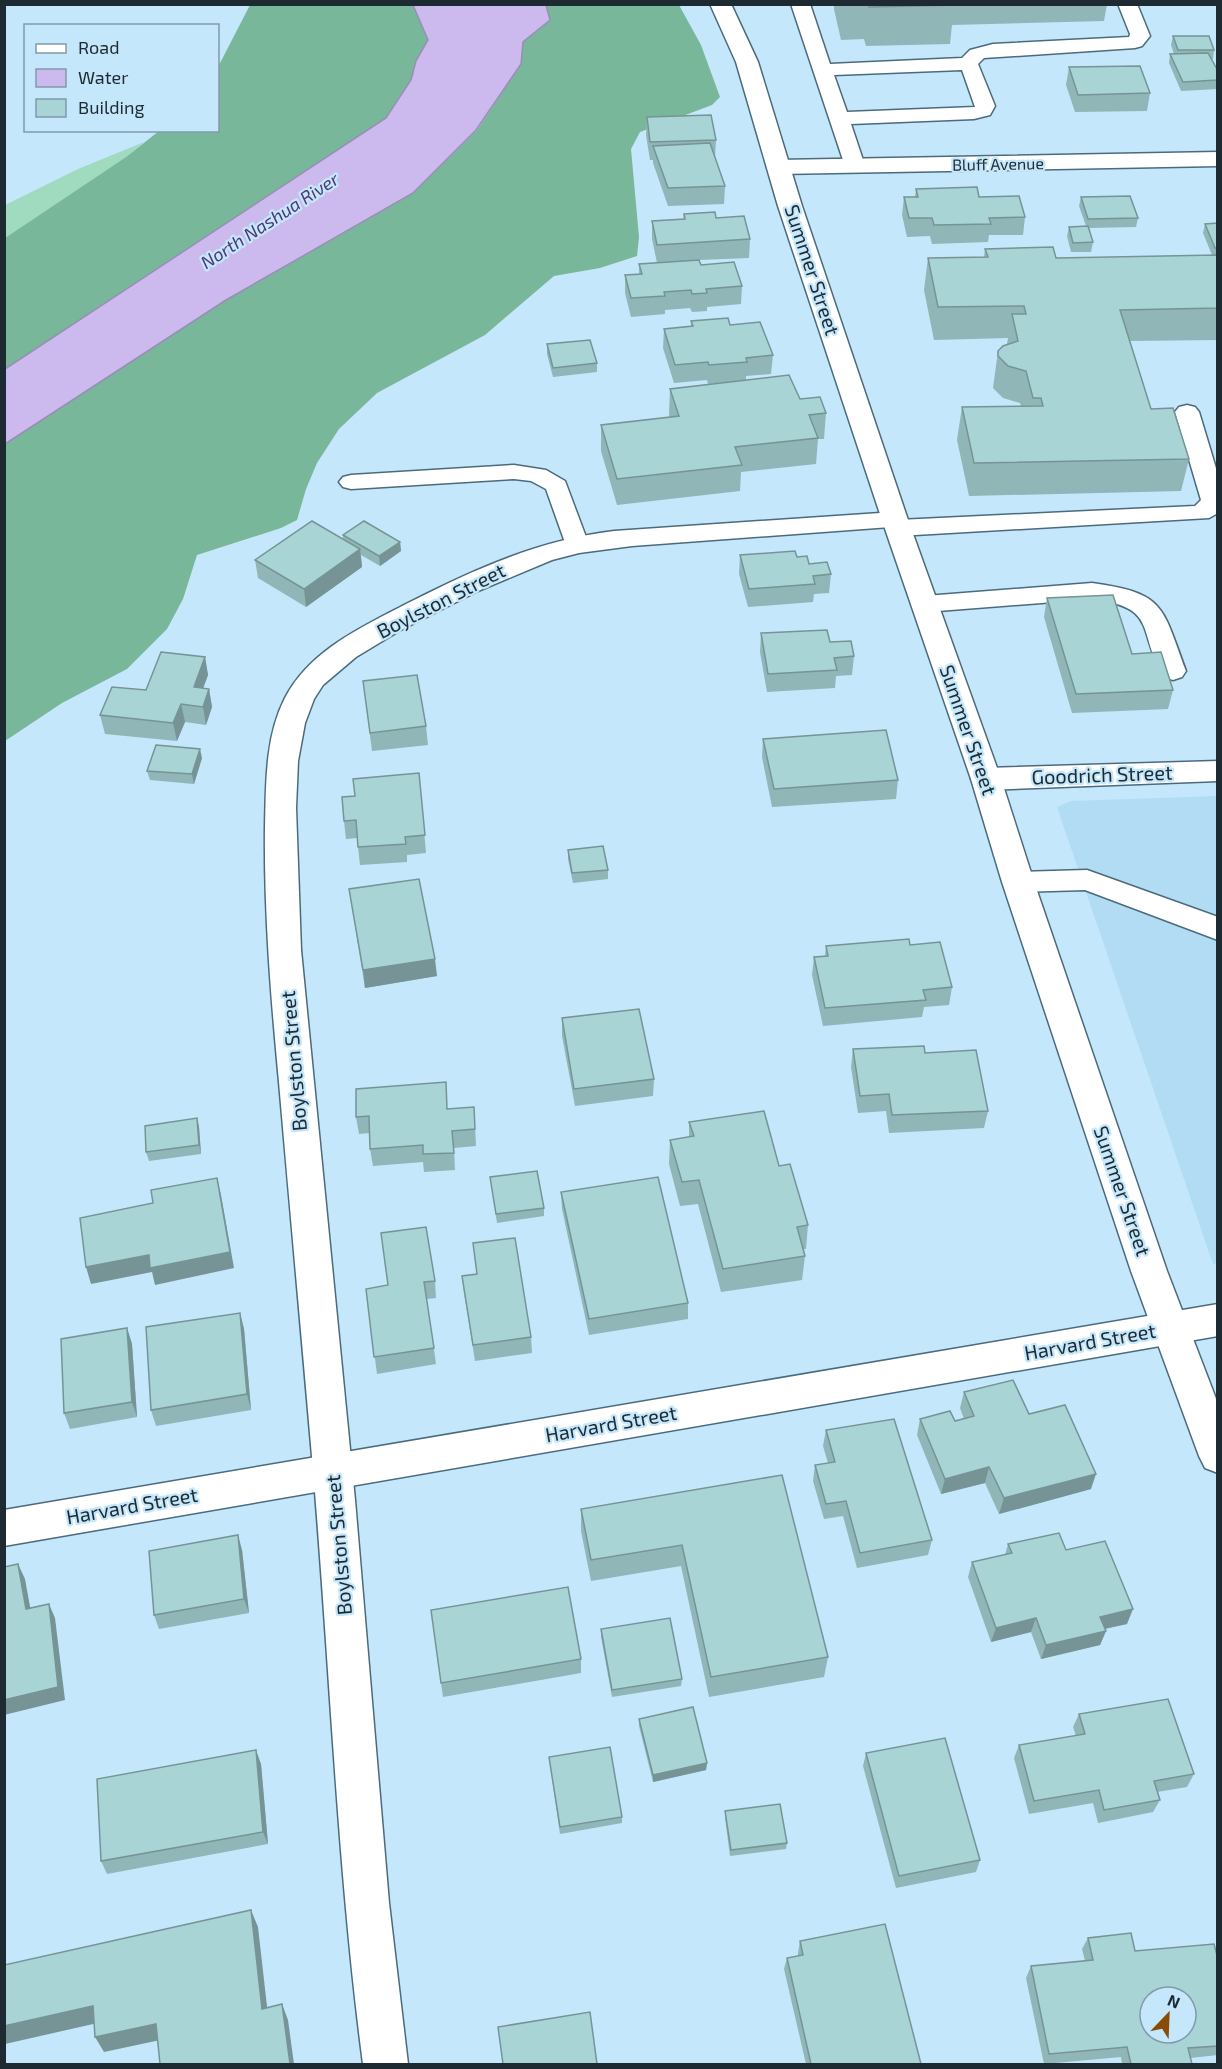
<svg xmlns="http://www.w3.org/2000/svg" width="1222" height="2069" font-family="'Exo 2',sans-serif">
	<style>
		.built { fill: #b1dcf4 }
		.green { fill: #a1dbbf }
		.forest { fill: #79b79a }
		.water { fill: #ccb9ee; stroke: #988eb6; stroke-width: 1.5 }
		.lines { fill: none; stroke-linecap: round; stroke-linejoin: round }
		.service-casing { stroke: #4b6b7c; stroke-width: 3 }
		.minor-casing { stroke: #4b6b7c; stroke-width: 3 }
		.tertiary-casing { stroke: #4b6b7c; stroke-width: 3 }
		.secondary-casing { stroke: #4b6b7c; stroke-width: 3 }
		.service { fill: #fff; fill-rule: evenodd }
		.minor { fill: #fff; fill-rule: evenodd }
		.tertiary { fill: #fff; fill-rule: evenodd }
		.secondary { fill: #fff; fill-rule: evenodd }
		.wall { fill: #90b6b7 }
		.shaded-wall { fill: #769495 }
		.building { fill: #a8d4d5; stroke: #769495; stroke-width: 1.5; fill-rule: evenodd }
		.labels { text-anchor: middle; stroke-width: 4.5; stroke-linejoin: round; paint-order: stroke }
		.far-street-label { font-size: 16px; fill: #1d2a32; stroke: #c4e7fb }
		.far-water-label { font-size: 18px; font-style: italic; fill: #503575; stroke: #c4e7fb }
		.street-label { font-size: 20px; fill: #1d2a32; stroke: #c4e7fb }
	</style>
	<rect width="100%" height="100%" fill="#c4e7fb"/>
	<polygon class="built" points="1217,796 1217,1263 1213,1264 1057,807 1071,801"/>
	<polygon class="green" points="144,142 126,157 5,238 5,205 78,169"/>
	<g class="forest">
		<polygon points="250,5 413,5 428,40 416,61 411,80 386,118 5,369 5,238 126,157 159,131 218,130 218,67"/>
		<polygon points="546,5 679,5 701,45 720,97 712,105 640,132 631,149 639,237 637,256 600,268 554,276 485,335 377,393 339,429 317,463 306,489 297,520 281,528 197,555 183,599 167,629 127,669 62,703 5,741 5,444 226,300 413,193 477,130 521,64 523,42 550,20"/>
	</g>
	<polygon class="water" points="413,5 546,5 550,20 523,42 521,64 476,130 413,193 226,300 5,444 5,369 386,118 411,80 416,61 428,40"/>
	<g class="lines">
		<g class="service-casing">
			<g id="service">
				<path d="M791,4H810L830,64L962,58L970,50L993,44L1129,37L1130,34L1118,4H1137L1150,36L1142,46L1135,48L984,58L978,64L995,106L990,115L974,119L851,124L865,166L862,170L855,172L848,170L845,166ZM962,70L975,107L847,112L834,75Z"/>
				<polygon points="1187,405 1195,407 1199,412 1218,475 1218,513 1209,518 898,536 889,533 886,528 889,523 898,520 1195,506 1201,500 1175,412 1179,407"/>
				<polygon points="514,465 546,470 565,481 589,545 586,551 577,553 568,551 546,489 531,481 514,479 351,489 343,487 339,482 343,477 351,475"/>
				<path d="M1092,583C1166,593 1162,607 1186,671L1182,677L1173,680L1164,677C1136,631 1160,608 1092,599L925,612L916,610L912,604L916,598L925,596Z"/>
				<polygon points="1087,870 1218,917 1218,940 1085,890 1018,892 1008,889 1004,882 1008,875 1018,872"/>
			</g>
		</g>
		<g class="minor-casing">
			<g id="minor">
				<polygon points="1218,152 1218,166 778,174 770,172 767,167 770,162 778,160"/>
				<path d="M895,512L904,514L908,520L904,526L632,546L579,553L552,560L478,591L399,631L356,657L323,685L314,699L305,723L298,761L296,808L301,950L355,1500L389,1903L408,2064H363C337,1867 330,1667 313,1468C302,1339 290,1211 279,1082C271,998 264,913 265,827C266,784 265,737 285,698C310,650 362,627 408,603C475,569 539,540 614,531Z"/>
				<polygon points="1218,761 1218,781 986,790 975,786 971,779 975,772 986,768"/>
			</g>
		</g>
		<g class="tertiary-casing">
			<polygon id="tertiary" points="1218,1304 1218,1336 4,1546 4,1510"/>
		</g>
		<g class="secondary-casing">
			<polygon id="secondary" points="710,4 731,4 758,62 802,206 908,520 1001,779 1034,882 1167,1271 1218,1404 1218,1473 1205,1468 1199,1456 1131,1271 1002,882 971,779 882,520 778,206 736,62"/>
		</g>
		<use href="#service" class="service"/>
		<use href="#minor" class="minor"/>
		<use href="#tertiary" class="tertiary"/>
		<use href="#secondary" class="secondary"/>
	</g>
	<g class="wall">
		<polygon points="834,4 1107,4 1104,21 952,25 950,44 866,46 864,39 841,40 834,9"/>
		<polygon points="1173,36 1214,50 1213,59 1211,59 1218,71 1218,89 1181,91 1169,63 1170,54 1174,54 1171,45"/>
		<polygon points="1069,67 1150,93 1147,111 1075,112 1066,85"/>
		<polygon points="647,117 716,140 715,158 725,186 724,204 668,206 653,163 653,160 650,160 646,135"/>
		<polygon points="916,189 979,197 1025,217 1023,235 989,235 988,242 932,244 930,236 907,237 902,215 904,197 915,197"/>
		<polygon points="1081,197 1138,218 1136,227 1089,228 1093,242 1091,252 1071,252 1067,236 1069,227 1086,226 1079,206"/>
		<polygon points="684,214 716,218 750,239 749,258 699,260 701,265 742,286 741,304 707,307 707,311 692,312 690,308 665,310 665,314 631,317 625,293 625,275 639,274 639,264 657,263 652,239 652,221 683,220"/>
		<polygon points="1218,223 1218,340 1130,341 1151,409 1189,459 1181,491 969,496 957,440 962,407 1021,406 1020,403 1003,398 993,388 998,351 1007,344 1008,338 934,340 924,290 928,258 984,257 985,249 1056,258 1212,255 1203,233 1205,224"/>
		<polygon points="691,321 730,325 773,355 771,374 746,376 746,380 708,384 707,380 674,383 663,348 664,329 691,327"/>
		<polygon points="547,344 597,363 597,372 553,377 547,354"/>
		<polygon points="670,389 800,399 826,413 824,439 818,439 816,464 741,472 740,491 617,505 601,451 601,425 670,417 669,415"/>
		<polygon points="343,535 400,542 401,551 380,566 361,555 362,567 306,607 258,578 255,560 343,539"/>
		<polygon points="740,555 797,557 831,574 829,593 814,594 813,602 748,607 739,574"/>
		<polygon points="1047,598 1132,654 1173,690 1168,709 1072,713 1044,617"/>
		<polygon points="761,633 830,642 854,656 852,675 836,676 835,688 767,692 760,652"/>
		<polygon points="205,657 208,675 203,688 209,689 212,707 206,725 185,722 177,741 105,734 100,715"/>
		<polygon points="363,681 426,726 428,745 372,751"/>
		<polygon points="763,739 898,780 896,799 772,807 762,757"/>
		<polygon points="202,758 194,784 150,780 147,771"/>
		<polygon points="419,773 426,853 407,855 407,862 360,865 357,838 346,839 344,821 355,796"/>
		<polygon points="568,850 608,870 608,879 573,883 568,859"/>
		<polygon points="349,889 437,976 365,988"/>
		<polygon points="910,945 952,987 949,1005 924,1007 922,1017 823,1026 812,975 814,957 825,956 826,946"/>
		<polygon points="562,1018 654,1079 653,1096 575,1106 562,1036"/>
		<polygon points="853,1049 925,1053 988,1111 984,1128 889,1133 886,1111 858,1113 851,1067"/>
		<polygon points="474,1107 476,1146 454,1148 455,1170 424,1172 423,1162 373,1166 370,1149 370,1133 359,1134 356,1117"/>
		<polygon points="197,1118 199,1127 201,1154 149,1161 146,1152"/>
		<polygon points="689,1122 779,1166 808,1225 806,1249 803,1249 805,1256 802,1280 721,1292 698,1204 680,1206 669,1164 670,1140 689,1137"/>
		<polygon points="490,1177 544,1208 544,1216 497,1223"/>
		<polygon points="561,1192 688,1303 688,1319 589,1335 562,1209"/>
		<polygon points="473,1243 531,1337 532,1353 475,1361 464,1293 462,1276 477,1274"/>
		<polygon points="435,1281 436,1298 427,1299 436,1364 377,1374 366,1289"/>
		<polygon points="240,1313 244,1329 251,1410 156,1426 151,1410"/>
		<polygon points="127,1328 132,1344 137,1417 70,1429 64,1413"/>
		<polygon points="964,1392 1029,1414 1091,1489 999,1514 985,1483 941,1494 917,1435 920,1419 955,1421 964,1419 960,1408"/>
		<polygon points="826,1430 932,1540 928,1555 857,1568 843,1516 824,1519 813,1481 815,1465 828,1463 823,1446"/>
		<polygon points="782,1475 828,1657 824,1677 709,1697 681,1566 591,1581 581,1531 581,1509"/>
		<polygon points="1008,1544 1127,1624 1105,1629 1106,1631 1100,1645 1041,1659 1031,1632 991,1642 968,1577 972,1562 1005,1555"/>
		<polygon points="242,1550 249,1613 159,1629 154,1615"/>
		<polygon points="431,1610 581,1659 581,1673 443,1697"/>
		<polygon points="601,1629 682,1679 681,1686 612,1697 601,1637"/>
		<polygon points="1079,1714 1194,1774 1187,1787 1157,1792 1160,1800 1153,1812 1098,1823 1093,1803 1029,1814 1014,1758 1019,1745 1076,1736 1073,1727"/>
		<polygon points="639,1719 707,1763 706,1770 653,1782 639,1726"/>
		<polygon points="866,1753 980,1860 976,1872 896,1888 863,1766"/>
		<polygon points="549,1757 622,1817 622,1823 560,1834"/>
		<polygon points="261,1764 268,1844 107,1874 101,1861"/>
		<polygon points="725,1811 787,1843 786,1849 730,1856 725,1818"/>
		<polygon points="1088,1938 1135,1951 1218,1959 1218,2055 1190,2058 1192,2064 1122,2064 1121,2057 1044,2064 1026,1978 1031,1966 1085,1961 1082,1949"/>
		<polygon points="800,1941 921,2064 806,2064 784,1969 787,1958 798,1956 798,1953"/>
	</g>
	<g class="shaded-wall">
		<polygon points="400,542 401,551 380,566 379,556"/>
		<polygon points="360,549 362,567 306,607 304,589"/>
		<polygon points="205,657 208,675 197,705 194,687"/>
		<polygon points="209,689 212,707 206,725 203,707"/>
		<polygon points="181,704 185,722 177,741 173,723"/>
		<polygon points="200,749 202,758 194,784 192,774"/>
		<polygon points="435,959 437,976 365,988 363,970"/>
		<polygon points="197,1118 199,1127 201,1154 199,1145"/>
		<polygon points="217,1178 221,1195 234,1268 155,1285 152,1272 91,1284 86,1267"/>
		<polygon points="240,1313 244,1329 251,1410 247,1394"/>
		<polygon points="127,1328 132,1344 137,1417 132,1402"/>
		<polygon points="989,1467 985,1483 941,1494 945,1479"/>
		<polygon points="1096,1474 1091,1489 999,1514 1004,1498"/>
		<polygon points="238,1535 242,1550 249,1613 244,1599"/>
		<polygon points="18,1564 25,1579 33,1623 26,1609"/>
		<polygon points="49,1604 55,1618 65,1700 4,1715 4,1700"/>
		<polygon points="1133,1609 1127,1624 1094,1631 1100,1617"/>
		<polygon points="1036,1618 1031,1632 991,1642 996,1628"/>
		<polygon points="1106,1631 1100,1645 1041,1659 1046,1645"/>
		<polygon points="256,1750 261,1764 268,1844 263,1832"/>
		<polygon points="707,1763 706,1770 653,1782 653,1775"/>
		<polygon points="251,1910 258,1927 269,2024 262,2009"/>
		<polygon points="282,2004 288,2020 294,2064 290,2064"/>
		<polygon points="93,2006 102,2022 5,2044 4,2026"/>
		<polygon points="156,2024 165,2039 104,2052 95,2037"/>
	</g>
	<g class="building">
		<polygon points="868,4 954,4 955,5 869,7"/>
		<polygon points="1173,36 1209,36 1214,50 1178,50"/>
		<polygon points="1208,53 1218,71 1218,80 1183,82 1170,54"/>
		<polygon points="1140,66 1150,93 1078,95 1069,67"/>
		<polygon points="711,115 716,140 650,142 647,117"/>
		<polygon points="710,143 725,186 668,188 653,146"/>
		<polygon points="977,187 979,197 1019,196 1025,217 989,218 991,224 934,225 932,218 909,218 904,197 918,197 916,189"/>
		<polygon points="1130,196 1138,218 1088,219 1081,197"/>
		<polygon points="715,212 716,218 744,216 750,239 657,245 652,221 685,219 684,214"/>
		<polygon points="1218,223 1218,248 1215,248 1205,224"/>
		<polygon points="1088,226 1093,242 1073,243 1069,227"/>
		<polygon points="1053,247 1056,258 1218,255 1218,308 1120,310 1151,409 1173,408 1189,459 974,463 962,407 1043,406 1041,398 1033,398 1026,371 1008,366 998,356 998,351 1003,346 1018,341 1012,314 1026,314 1024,306 938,307 928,258 988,257 985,249"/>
		<polygon points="699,260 701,265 734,262 742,286 706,289 707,293 692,294 691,290 664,292 665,296 631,298 625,275 642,274 639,264"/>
		<polygon points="728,318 730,325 760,322 773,355 746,358 747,362 709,365 708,362 675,365 664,329 693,326 691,321"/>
		<polygon points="590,340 597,363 553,368 547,344"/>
		<polygon points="789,375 800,399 820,397 826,413 809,415 818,438 735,447 742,465 617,479 601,425 679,416 670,389"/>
		<polygon points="312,521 360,549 304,589 255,560"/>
		<polygon points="364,521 400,542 379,556 343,535"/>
		<polygon points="795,551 797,557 807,556 809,564 827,562 831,574 813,576 815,584 749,589 740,555"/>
		<polygon points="1113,595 1132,654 1161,652 1173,690 1076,694 1047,598"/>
		<polygon points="827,630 830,642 851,641 854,656 834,658 837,670 768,674 761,633"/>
		<polygon points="161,652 205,657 194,687 209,689 203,707 181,704 173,723 100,715 112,687 146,690"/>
		<polygon points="417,675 426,726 370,733 363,681"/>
		<polygon points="886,730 898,780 774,789 763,739"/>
		<polygon points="156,745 200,749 192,774 147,771"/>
		<polygon points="419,773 425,835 405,837 406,844 358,847 356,820 344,821 342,797 355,796 353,779"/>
		<polygon points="603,846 608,870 572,873 568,850"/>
		<polygon points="419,879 435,959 363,970 349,889"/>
		<polygon points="909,939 910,945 940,942 952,987 923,990 926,1000 825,1008 814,957 828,956 826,946"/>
		<polygon points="639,1009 654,1079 574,1089 562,1018"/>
		<polygon points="924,1046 925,1053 976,1050 988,1111 892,1115 889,1094 860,1096 853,1049"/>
		<polygon points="446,1082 447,1109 474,1107 475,1129 452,1131 454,1153 423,1154 423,1145 370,1149 369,1116 356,1117 356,1089"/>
		<polygon points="764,1111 779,1166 790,1164 808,1225 797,1227 805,1256 723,1269 699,1180 682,1182 670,1140 694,1136 689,1122"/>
		<polygon points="197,1118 199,1145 146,1152 145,1126"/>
		<polygon points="537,1171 544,1208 496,1214 490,1177"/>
		<polygon points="658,1177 688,1303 589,1319 561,1192"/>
		<polygon points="217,1178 230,1252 150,1268 149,1255 86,1267 80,1218 153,1203 151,1190"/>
		<polygon points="426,1227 435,1281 424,1282 434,1348 374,1357 366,1289 388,1285 381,1233"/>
		<polygon points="515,1238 531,1337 473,1345 462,1276 477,1274 473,1243"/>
		<polygon points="240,1313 247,1394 151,1410 146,1327"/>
		<polygon points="127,1328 132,1402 64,1413 61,1339"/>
		<polygon points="1013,1380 1029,1414 1065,1405 1096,1474 1004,1498 989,1467 945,1479 920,1419 950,1411 955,1421 974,1416 964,1392"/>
		<polygon points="894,1419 932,1540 860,1553 846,1501 826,1504 815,1465 835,1462 826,1430"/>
		<polygon points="782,1475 828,1657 711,1677 682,1545 591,1560 581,1509"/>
		<polygon points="1059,1533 1066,1550 1105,1541 1133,1609 1100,1617 1106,1631 1046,1645 1036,1618 996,1628 972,1562 1012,1553 1008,1544"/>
		<polygon points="238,1535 244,1599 154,1615 149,1551"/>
		<polygon points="18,1564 26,1609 49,1604 58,1687 4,1700 4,1567"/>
		<polygon points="568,1587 581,1659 441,1683 431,1610"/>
		<polygon points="670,1618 682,1679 612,1690 601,1629"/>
		<polygon points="1168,1699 1194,1774 1154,1781 1160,1800 1104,1810 1099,1790 1034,1801 1019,1745 1085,1734 1079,1714"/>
		<polygon points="693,1707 707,1763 653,1775 639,1719"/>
		<polygon points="945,1738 980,1860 899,1876 866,1753"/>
		<polygon points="610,1747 622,1817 560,1827 549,1757"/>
		<polygon points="256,1750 263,1832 101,1861 97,1779"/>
		<polygon points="780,1804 787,1843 731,1850 725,1811"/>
		<polygon points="251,1910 262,2009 282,2004 290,2064 160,2064 156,2024 95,2037 93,2006 4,2026 4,1965"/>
		<polygon points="885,1924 921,2064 811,2064 787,1958 803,1955 800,1941"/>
		<path d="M1131,1933L1135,1951L1214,1944L1218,1959V2046L1188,2048L1192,2064H1131L1127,2047L1049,2054L1031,1966L1093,1960L1088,1938ZM1150,1997H1186V2033H1150Z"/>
		<polygon points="590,2012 597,2064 503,2064 498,2027"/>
	</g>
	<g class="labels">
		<g class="far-street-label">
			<text transform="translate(998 164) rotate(-1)" y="6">Bluff Avenue</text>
		</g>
		<g class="far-water-label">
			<text transform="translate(270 221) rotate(-33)" y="6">North Nashua River</text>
		</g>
		<g class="street-label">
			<text transform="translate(812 270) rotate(72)" y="7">Summer Street</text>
			<text transform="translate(441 601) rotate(-27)" y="7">Boylston Street</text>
			<text transform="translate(968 730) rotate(71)" y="7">Summer Street</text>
			<text transform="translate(1102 775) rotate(-2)" y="7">Goodrich Street</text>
			<text transform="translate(294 1061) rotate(-95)" y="7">Boylston Street</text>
			<text transform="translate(1122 1191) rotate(71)" y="7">Summer Street</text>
			<text transform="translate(1090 1342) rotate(-10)" y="7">Harvard Street</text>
			<text transform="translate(611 1424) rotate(-10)" y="7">Harvard Street</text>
			<text transform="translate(132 1506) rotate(-10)" y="7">Harvard Street</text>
			<text transform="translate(339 1545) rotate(-95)" y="7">Boylston Street</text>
		</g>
	</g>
	<rect width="1222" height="2069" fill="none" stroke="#1d2a32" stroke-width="12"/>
	<rect x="24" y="24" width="195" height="108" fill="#c4e7fb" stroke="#819bab" stroke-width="1.5"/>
	<rect x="36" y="44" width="30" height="9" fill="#ffffff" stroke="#819bab" stroke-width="1.5"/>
	<text x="78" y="54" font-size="18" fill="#1d2a32">Road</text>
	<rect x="36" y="69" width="30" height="18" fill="#ccb9ee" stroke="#819bab" stroke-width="1.5"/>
	<text x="78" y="84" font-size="18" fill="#1d2a32">Water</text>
	<rect x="36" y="99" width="30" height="18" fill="#a8d4d5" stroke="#819bab" stroke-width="1.5"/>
	<text x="78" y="114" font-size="18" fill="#1d2a32">Building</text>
	<g transform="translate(1168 2015) rotate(23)"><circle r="28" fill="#c4e7fb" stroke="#819bab" stroke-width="1.5"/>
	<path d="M0-4.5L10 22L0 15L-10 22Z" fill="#884c07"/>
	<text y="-9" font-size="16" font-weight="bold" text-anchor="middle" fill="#1d2a32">N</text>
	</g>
</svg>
